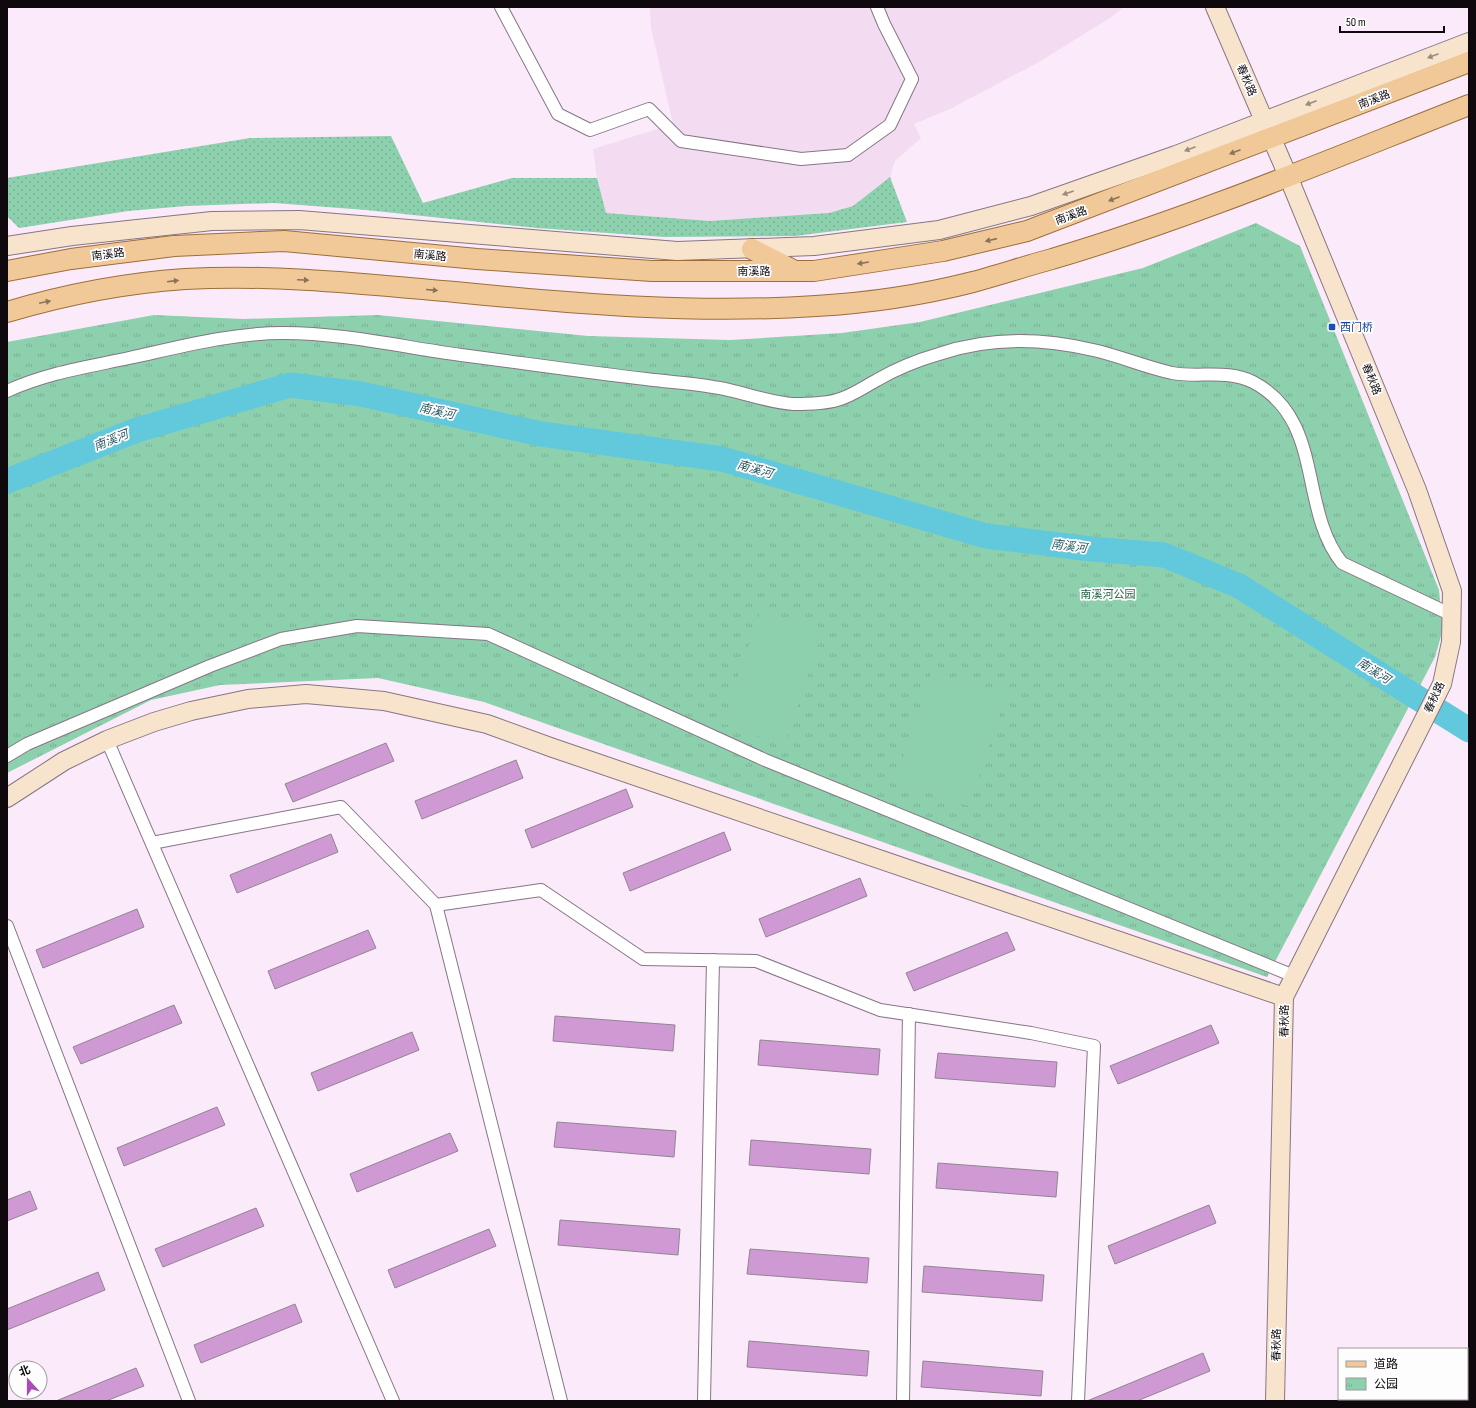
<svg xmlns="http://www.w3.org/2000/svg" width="1476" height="1408" font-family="'Sofia Sans Condensed','Noto Sans SC',sans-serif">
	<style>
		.built { fill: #f3dcf1 }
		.grass { fill: url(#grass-dots) }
		.park { fill: url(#park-tufts) }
		.pitch { fill: #8dd0ad }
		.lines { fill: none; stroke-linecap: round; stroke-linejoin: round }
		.river { stroke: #62c9dd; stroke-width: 25 }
		.building { fill: #cf9ad3; stroke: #928493 }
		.street-casing { stroke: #867684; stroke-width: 14 }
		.secondary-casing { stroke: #867684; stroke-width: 20 }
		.primary-casing { stroke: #9b6e3c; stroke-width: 22 }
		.street { stroke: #fff; stroke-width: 12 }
		.secondary { stroke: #f8e4cc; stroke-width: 18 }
		.primary { stroke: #f1c998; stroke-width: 20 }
		.oneway { fill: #9b8c80 }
		.oneway2 { fill: #8b735a }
		.transit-dot { fill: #1a4fb4; stroke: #fdfdfd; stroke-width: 1.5 }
		.labels { text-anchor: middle; stroke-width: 3.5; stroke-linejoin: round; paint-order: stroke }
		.street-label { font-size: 11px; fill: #0f090e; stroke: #fdfdfd }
		.transit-label { font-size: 11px; fill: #164399; stroke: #fdfdfd; text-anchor: start }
		.park-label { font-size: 11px; fill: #256246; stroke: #fdfdfd }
		.water-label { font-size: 12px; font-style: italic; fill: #2c5a63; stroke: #fdfdfd }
	</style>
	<defs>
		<pattern id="grass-dots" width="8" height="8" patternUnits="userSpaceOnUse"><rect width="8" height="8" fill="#8dd0ad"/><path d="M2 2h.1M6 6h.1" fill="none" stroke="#78b194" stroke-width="1.8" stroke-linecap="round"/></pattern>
		<pattern id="park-tufts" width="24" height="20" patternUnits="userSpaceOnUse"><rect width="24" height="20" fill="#8dd0ad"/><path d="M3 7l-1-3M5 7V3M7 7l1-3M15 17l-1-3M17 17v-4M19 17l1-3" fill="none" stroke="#78b194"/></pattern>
	</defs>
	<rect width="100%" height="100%" fill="#fbeaf9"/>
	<polygon class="built" points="650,7 1124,7 1113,16 1039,62 952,108 914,124 921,138 895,161 890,177 853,206 829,213 710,221 606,213 597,178 593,149 673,124 651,28"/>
	<polygon class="grass" points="391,136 423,203 512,178 597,178 606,213 710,221 829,213 853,206 890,177 907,222 795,236 664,237 537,228 366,210 274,203 186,206 128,211 19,228 7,216 7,178 250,138"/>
	<polygon class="park" points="1256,223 1300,246 1439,590 1443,629 1435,657 1267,977 484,702 378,678 220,685 151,700 7,773 7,342 154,315 243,319 378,315 588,336 730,340 842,333 920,322 1143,268"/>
	<g class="pitch">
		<polygon points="761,611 823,632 784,745 722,723"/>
		<polygon points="932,671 1006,695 969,806 895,782"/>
	</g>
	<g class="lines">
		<polyline class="river" points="7,481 137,430 290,385 361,394 541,434 722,459 986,536 1091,549 1164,555 1239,586 1469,730"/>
	</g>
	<g class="building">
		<polygon points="386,743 394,761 293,802 285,784"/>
		<polygon points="516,760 523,778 422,819 415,801"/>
		<polygon points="626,789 633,807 532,848 525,830"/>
		<polygon points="724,832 731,850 630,891 623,873"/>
		<polygon points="331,834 338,852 237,893 230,875"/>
		<polygon points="860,878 867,896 766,937 759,919"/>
		<polygon points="137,909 144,927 43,968 36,950"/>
		<polygon points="368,930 376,948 275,989 268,971"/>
		<polygon points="1007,932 1015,950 914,991 906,973"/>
		<polygon points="174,1005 182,1023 81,1064 73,1047"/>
		<polygon points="555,1016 675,1025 673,1051 553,1041"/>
		<polygon points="1211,1025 1219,1043 1118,1084 1110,1066"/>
		<polygon points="412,1032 419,1050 318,1091 311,1073"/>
		<polygon points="760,1040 880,1049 878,1075 758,1065"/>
		<polygon points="938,1053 1057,1062 1055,1087 935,1078"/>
		<polygon points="217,1107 225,1125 124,1166 117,1148"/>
		<polygon points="557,1122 676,1131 674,1157 554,1147"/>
		<polygon points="450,1133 458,1151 357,1192 350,1174"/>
		<polygon points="751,1140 871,1149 869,1174 749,1165"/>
		<polygon points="938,1163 1058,1172 1056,1197 936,1188"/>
		<polygon points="30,1191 37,1209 7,1221 7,1200"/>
		<polygon points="1209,1205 1216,1223 1115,1264 1108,1246"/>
		<polygon points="256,1208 264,1226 163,1267 155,1249"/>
		<polygon points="560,1220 680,1229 678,1255 558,1245"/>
		<polygon points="489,1229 496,1246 395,1288 388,1270"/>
		<polygon points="750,1249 869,1258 867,1283 747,1274"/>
		<polygon points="924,1266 1044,1275 1042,1301 922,1292"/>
		<polygon points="98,1272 105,1290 7,1330 7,1309"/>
		<polygon points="295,1304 302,1322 201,1363 194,1345"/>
		<polygon points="749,1341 869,1351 867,1376 747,1367"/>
		<polygon points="1203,1353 1210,1371 1137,1401 1087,1401"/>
		<polygon points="923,1361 1043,1371 1041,1396 921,1387"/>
		<polygon points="136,1368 144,1386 106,1401 56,1401"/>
	</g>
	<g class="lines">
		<g class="street-casing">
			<g id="street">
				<polyline points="501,7 558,114 590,130 649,109 681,141 801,159 848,155 890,125 912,79 884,24 877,7"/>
				<path d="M7,391C46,373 87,367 129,358C180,347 231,333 283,333C343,333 402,347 461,355C523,363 584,372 646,379C668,382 691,383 713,387C738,390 769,403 793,404C807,404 824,404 837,400C852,396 864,387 877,380C896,369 918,360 939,354C989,337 1042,338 1093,350C1120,356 1145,367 1172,373C1198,378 1228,369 1253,382C1325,420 1298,508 1342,563L1452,615"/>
				<polyline points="107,740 393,1401"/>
				<polyline points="7,756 27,744 210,666 281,639 357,626 488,634 765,760 1294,976"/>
				<polyline points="152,843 341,807 436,905 541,890 643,959 756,961 880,1010 1031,1033 1094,1046 1078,1401"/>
				<polyline points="436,905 561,1401"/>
				<polyline points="7,926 189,1401"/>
				<polyline points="704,1401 713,960"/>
				<polyline points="903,1401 909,1014"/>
			</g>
		</g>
		<g class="secondary-casing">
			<g id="secondary">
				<polyline points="1215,7 1288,176 1417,490 1452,591 1451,642 1442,684 1284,997 1275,1401"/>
				<polyline points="7,246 72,236 212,221 299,220 677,251 814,246 939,230 1031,206 1176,155 1469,42"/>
				<polyline points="7,798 64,761 107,740 154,722 191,711 248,699 306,694 384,701 487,724 553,748 1284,997"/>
			</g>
		</g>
		<g class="primary-casing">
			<g id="primary">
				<polyline points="752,249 791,269"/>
				<polyline points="7,271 71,259 174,246 284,241 477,259 652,271 814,271 943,251 1027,231 1469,62"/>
				<path d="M7,312C64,295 125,283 185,279C275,274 365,284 455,292C575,304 696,314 816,306C869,303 922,295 973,282C999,275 1026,266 1052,259C1194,217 1331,159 1469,105"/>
			</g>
		</g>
		<use href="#street" class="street"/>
		<use href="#secondary" class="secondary"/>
		<use href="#primary" class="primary"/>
	</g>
	<defs><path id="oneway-solid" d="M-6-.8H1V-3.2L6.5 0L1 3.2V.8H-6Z"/></defs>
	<g class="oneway">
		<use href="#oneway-solid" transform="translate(1433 56) rotate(159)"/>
		<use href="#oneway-solid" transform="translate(1311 103) rotate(159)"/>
		<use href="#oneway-solid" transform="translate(1190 149) rotate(159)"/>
		<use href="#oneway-solid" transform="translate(1068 193) rotate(161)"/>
	</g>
	<g class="oneway2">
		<use href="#oneway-solid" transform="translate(1235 152) rotate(159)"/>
		<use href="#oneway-solid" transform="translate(1114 199) rotate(159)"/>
		<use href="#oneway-solid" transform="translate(991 240) rotate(167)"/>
		<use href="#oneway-solid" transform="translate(863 263) rotate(171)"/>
		<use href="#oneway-solid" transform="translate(303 280) rotate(2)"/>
		<use href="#oneway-solid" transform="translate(173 281) rotate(-7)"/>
		<use href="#oneway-solid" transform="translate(432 290) rotate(5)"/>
		<use href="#oneway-solid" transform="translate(45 302) rotate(-12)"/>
	</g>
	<rect class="transit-dot" x="1328" y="323" width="8" height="8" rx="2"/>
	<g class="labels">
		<g class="street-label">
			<text transform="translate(1247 80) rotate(67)" y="4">春秋路</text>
			<text transform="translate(1374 99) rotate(-21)" y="4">南溪路</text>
			<text transform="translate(1071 215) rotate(-20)" y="4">南溪路</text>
			<text transform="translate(108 254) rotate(-7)" y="4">南溪路</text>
			<text transform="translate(430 255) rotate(5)" y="4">南溪路</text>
			<text x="754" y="275">南溪路</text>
			<text transform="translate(1372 379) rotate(68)" y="4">春秋路</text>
			<text transform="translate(1434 697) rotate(-65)" y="4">春秋路</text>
			<text transform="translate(1284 1021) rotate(-89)" y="4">春秋路</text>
			<text transform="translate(1276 1345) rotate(-89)" y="4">春秋路</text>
		</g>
		<g class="transit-label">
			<text x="1340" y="331">西门桥</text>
		</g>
		<g class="park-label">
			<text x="1108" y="598">南溪河公园</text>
		</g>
		<g class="water-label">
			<text transform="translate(437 411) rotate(12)" y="4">南溪河</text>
			<text transform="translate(111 440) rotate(-22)" y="4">南溪河</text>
			<text transform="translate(755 469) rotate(16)" y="4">南溪河</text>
			<text transform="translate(1069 546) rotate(7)" y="4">南溪河</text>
			<text transform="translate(1374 671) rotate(32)" y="4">南溪河</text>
		</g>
	</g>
	<rect width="1476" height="1408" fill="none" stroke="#0f090e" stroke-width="16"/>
	<rect x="1338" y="1348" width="130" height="52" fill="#fdfdfd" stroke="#9e9b9d"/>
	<rect x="1346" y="1361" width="20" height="6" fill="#f1c998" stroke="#9e9b9d"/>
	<text x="1374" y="1368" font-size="12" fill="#0f090e">道路</text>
	<rect x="1346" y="1378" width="20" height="12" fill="url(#park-tufts)" stroke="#9e9b9d"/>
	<text x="1374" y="1388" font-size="12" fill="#0f090e">公园</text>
	<g transform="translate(28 1380) rotate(339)"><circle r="19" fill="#fdfdfd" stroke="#9e9b9d"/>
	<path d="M0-3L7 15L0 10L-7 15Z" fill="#a84db8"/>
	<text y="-6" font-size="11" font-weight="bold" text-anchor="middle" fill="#0f090e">北</text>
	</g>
	<path d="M1340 26v6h104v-6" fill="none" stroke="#0f090e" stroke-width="2"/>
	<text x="1346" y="26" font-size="12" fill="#0f090e" stroke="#fdfdfd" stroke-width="3" paint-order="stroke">50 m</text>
</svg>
